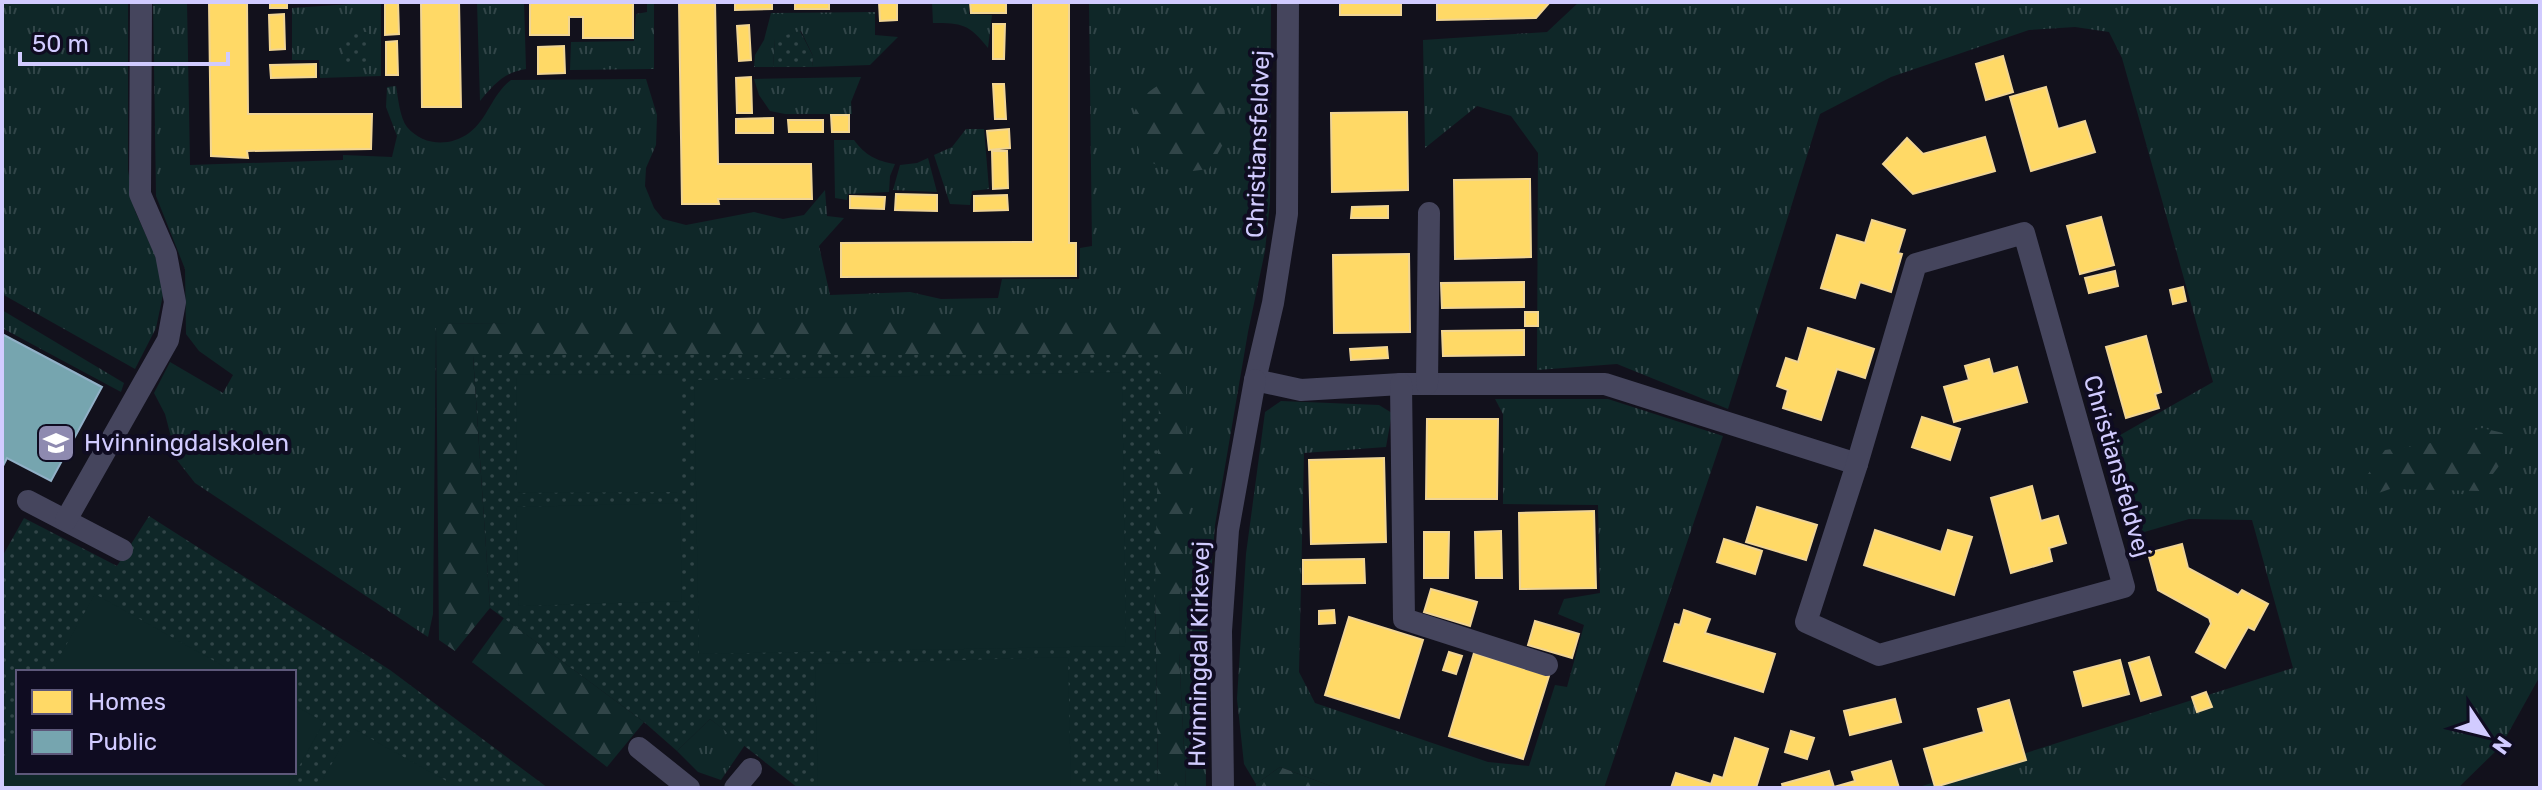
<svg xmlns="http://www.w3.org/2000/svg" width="2542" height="790" font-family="Rubik,sans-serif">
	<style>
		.grass { fill: url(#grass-tufts) }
		.forest { fill: url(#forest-firs) }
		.park { fill: url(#park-dots); fill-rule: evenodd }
		.pitch { fill: #0f2728 }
		.homes { fill: #ffd966; stroke: #f1d594; stroke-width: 2 }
		.public { fill: #76a5af; stroke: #91b0c7; stroke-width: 2 }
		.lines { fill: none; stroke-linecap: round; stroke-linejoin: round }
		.minor { stroke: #45455d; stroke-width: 22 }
		.labels { text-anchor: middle; stroke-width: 8; stroke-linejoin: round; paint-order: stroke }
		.street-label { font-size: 24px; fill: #d1cbff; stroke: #0f0c21 }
		.poi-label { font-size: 24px; fill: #d1cbff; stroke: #0f0c21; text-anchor: start }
	</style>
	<defs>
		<pattern id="grass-tufts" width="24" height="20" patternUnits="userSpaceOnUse" patternTransform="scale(2)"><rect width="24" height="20" fill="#0f2728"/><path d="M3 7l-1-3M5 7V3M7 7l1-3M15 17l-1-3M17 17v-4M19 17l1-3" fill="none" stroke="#314548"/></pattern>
		<pattern id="forest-firs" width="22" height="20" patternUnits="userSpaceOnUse" patternTransform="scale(2)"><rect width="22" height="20" fill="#0f2728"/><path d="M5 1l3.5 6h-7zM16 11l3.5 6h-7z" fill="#314548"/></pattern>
		<pattern id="park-dots" width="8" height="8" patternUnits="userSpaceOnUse" patternTransform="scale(2)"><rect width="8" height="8" fill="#0f2728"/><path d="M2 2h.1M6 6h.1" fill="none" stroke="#314548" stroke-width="1.8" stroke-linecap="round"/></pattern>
	</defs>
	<rect width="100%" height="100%" fill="#12111c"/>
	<g class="grass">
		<polygon points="2,2 128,2 128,170 135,211 160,266 163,295 156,328 135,369 2,294"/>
		<path d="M153,2H187L190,165L343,160V155L392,157L397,136L386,107L387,87L396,86C398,98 400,118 407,127C423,146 450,147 469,133C488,119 492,94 511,80L646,79L657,115L656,145L646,168L645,186L654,208L663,219L686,225L754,212L783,219L804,215L825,190L827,216L844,218L819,246L830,295L910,292L941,299L998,298L1002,279H1079L1080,248L1092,246L1089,2H1271L1270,202L1265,251L1248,332L1215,525L1205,648L1206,788H1186L1179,653L1180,320L436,324L433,614L428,637L195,483L177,460L165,414L154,393L170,362L223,393L233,375L199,351L186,334L185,269L156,196Z"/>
		<polygon points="381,2 381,76 320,78 319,60 292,60 292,8"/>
		<path d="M477,2H524L526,69C504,72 493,85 480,101Z"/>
		<polygon points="647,2 654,2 654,69 570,70 571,42 634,41 636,14 647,12"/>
		<path d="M932,2H969V14L992,15L988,48C969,24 962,23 933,23Z"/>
		<polygon points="1579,2 2540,2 2540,676 2501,746 2458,788 1916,788 2293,668 2252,520 2189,519 2127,537 2101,446 2213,382 2122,58 2109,32 2075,27 2029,30 1891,77 1820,114 1728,409 1617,364 1537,370 1538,153 1511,116 1477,106 1425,148 1423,40 1547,32"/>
		<polygon points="875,12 875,35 898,37 870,65 812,67 813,56 801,31 775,39 773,67 754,67 755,55 764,40 771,13"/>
		<polygon points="861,77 851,102 852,114 785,114 770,111 759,95 754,79"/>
		<polygon points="966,129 984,129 989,189 972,191 970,205 950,204 934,155 952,147"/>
		<path d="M834,140H854C865,155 876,161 895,164L890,176L889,192L848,194L847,200L835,198Z"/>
		<polygon points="928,158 937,192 893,190 900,165 917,163"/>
		<polygon points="2,310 124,383 121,392 2,328"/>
		<polygon points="1495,399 1608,399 1723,436 1604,788 1336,788 1280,767 1256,784 1244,764 1237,699 1246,554 1265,412 1281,401 1379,405 1392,413 1386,447 1304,453 1299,672 1315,703 1488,762 1529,766 1555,685 1567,687 1584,625 1558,614 1564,599 1600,593 1598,505 1503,504 1503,414"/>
		<polygon points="710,719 745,745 721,780 698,772 677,751"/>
	</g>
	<g class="forest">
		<path d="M1199,72L1223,93L1227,137L1209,169L1176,173L1143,159C1140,150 1133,138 1132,129C1131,91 1169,77 1199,72Z"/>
		<polygon points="826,319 1180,320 1186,386 1188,503 1180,592 1179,653 1186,788 1158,788 1155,592 473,356 490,608 455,651 439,640 436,324"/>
		<polygon points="2482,428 2503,433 2505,458 2480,491 2390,489 2367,497 2366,477 2385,450 2427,444"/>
		<polygon points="504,618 644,722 607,767 472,662"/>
		<polygon points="1280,767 1336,788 1256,788 1256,784"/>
	</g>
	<g class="park">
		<polygon points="800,31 813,56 812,67 773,67 775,38"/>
		<rect x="344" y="32" width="25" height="33"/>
		<polygon points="473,355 1160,355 1155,592 1158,788 798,788 710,719 677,751 644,722 490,608"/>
		<path d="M149,516L390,670L548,788H2V557L24,518L117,566ZM18,672H294V772H18Z"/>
	</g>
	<g class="pitch">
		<polygon points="1122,372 1126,646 699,654 694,380"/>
		<polygon points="678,374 678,492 517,493 516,375"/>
		<polygon points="680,503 682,601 519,606 516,507"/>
		<polygon points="95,594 234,672 51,672"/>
		<polygon points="1068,657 1071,788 818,788 815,664"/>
		<polygon points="294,705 324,722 287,788 2,788 2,760 18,731 18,772 294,772"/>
		<polygon points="352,728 459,788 318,788"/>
	</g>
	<g class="homes">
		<polygon points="209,2 247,2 248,114 372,114 371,149 247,151 248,158 211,156"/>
		<rect x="270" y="2" width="17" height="6"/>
		<polygon points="385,2 398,2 399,34 385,35"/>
		<polygon points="421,2 459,2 461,107 422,107"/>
		<polygon points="530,2 633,2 633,38 583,38 583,17 569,17 569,35 530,35"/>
		<polygon points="679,2 715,2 718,164 811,164 812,199 718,199 719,204 682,204"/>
		<polygon points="735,2 772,2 772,9 735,10"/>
		<rect x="795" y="2" width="34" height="7"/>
		<polygon points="879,2 897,2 897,20 880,21"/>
		<polygon points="970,2 1006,2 1006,13 971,13"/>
		<polygon points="1033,2 1069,2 1069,243 1076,243 1076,276 841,277 841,243 1033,242"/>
		<rect x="1340" y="2" width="61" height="13"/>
		<polygon points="1437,2 1550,2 1536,18 1437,20"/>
		<polygon points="284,14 285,49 270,50 269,15"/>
		<polygon points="993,24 1005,24 1004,59 993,59"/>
		<polygon points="749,25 751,60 739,61 737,26"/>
		<polygon points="397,41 398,75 386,75 386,42"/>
		<polygon points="564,46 565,73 538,74 538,47"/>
		<polygon points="2003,56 2013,92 1986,100 1976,64"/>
		<polygon points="316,64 316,77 271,78 270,65"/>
		<polygon points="751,77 752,113 737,113 736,78"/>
		<polygon points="993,84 1004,84 1006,119 995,119"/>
		<polygon points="2046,87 2058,129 2085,121 2095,152 2031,171 2010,97"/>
		<polygon points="1407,112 1408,190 1332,192 1331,113"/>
		<polygon points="831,115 849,115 849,132 832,132"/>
		<polygon points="773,118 773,133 736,133 736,119"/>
		<polygon points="788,120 823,120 823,132 789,132"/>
		<polygon points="1009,129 1010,148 989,150 987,131"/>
		<polygon points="1985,137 1995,171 1913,194 1883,164 1907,138 1923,154"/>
		<polygon points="992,151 1007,151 1008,188 993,189"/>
		<polygon points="1530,179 1531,257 1455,259 1454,180"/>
		<polygon points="896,194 937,195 937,211 895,210"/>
		<polygon points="1007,195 1008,210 974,211 974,196"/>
		<polygon points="850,196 885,197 884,209 850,208"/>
		<polygon points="1388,206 1388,218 1351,218 1352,207"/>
		<polygon points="2101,217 2114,265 2080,274 2067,226"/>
		<polygon points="1872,220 1905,230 1898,253 1902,254 1891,292 1860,282 1855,298 1821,288 1837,235 1865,243"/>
		<polygon points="1409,254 1410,332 1334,333 1333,255"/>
		<polygon points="2115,271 2118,286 2089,293 2085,278"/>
		<polygon points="1524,282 1524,307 1442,308 1441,283"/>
		<polygon points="2183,287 2186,301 2173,304 2170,290"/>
		<rect x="1525" y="312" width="13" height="14"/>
		<polygon points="1808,328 1874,349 1865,378 1837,369 1821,420 1783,408 1788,390 1777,386 1786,358 1798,362"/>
		<polygon points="1524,330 1524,355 1443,356 1442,331"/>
		<polygon points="2146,336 2161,392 2155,394 2159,408 2126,418 2106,347"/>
		<polygon points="1387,347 1388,358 1351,360 1350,349"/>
		<polygon points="1989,359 1993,374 2017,367 2027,402 1954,422 1944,387 1969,380 1965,366"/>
		<polygon points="1922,417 1960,429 1950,460 1912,447"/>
		<polygon points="1427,419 1498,419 1497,499 1426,499"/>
		<polygon points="1384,458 1386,542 1311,544 1309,460"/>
		<polygon points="2032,486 2041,521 2058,516 2066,543 2049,548 2052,561 2011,573 1991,498"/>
		<polygon points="1757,507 1817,525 1806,560 1746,542"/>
		<polygon points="1594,511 1596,588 1520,589 1519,513"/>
		<polygon points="1875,530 1941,552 1948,530 1972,537 1954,595 1864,565"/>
		<polygon points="1501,531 1502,578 1476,578 1475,532"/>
		<polygon points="1424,532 1449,532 1448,578 1424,578"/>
		<polygon points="1724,539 1762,551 1755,574 1717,562"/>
		<polygon points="2182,544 2188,568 2238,595 2242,590 2268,604 2254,630 2248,627 2225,668 2196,652 2211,624 2209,618 2158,590 2148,553"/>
		<polygon points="1364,559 1365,583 1303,584 1303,560"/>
		<polygon points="1431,589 1477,602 1470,626 1424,612"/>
		<polygon points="1334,610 1335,623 1319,624 1319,611"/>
		<polygon points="1684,610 1710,619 1705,633 1775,654 1763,692 1664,661 1675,624 1680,625"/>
		<polygon points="1349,617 1423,640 1399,718 1325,695"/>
		<polygon points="1535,621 1579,634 1572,658 1528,645"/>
		<polygon points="1449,652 1462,656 1456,674 1443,670"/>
		<polygon points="1474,653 1549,676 1523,759 1449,736"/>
		<polygon points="2149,657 2161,695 2141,701 2129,663"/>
		<polygon points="2120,660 2129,694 2083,706 2074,672"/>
		<polygon points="2206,692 2212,707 2197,712 2192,697"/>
		<polygon points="1895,699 1901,722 1850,735 1844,711"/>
		<polygon points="2009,700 2026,760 1935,787 1924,749 1984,732 1978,709"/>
		<polygon points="1791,731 1814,738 1807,759 1785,752"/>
		<polygon points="1735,738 1768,749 1756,788 1671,788 1676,773 1711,784 1714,775 1723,778"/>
		<polygon points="1891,761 1899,788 1783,788 1782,784 1829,771 1834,787 1855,781 1852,772"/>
	</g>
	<polygon class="public" points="2,334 102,387 51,481 7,458 2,468"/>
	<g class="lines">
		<g class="minor">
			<polyline points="1288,2 1287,214 1273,303 1255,380 1301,390 1401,384 1605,384 1857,464"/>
			<polygon points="2024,233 2124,587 1879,655 1806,622 1857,464 1916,264"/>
			<polyline points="1401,384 1404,619 1547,665"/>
			<polyline points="1427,384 1429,213"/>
			<polyline points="28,501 122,550"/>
			<polyline points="66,520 168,340 175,302 166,254 140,194 141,2"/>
			<polyline points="639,748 689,788"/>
			<polyline points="735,788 751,769"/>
			<polyline points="1223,788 1221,631 1228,530 1255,380"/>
		</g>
	</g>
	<defs>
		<g id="school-square" transform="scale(2)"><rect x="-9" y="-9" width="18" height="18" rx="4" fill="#8e8ab0" stroke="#0f0c21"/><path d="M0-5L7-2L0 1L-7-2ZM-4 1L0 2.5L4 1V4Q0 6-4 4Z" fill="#fff"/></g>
	</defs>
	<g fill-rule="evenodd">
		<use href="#school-square" x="56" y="443"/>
	</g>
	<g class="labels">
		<g class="street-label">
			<text transform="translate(1258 144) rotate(-88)" y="8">Christiansfeldvej</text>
			<text transform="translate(2117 466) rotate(74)" y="8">Christiansfeldvej</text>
			<text transform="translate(1199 654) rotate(-89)" y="8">Hvinningdal Kirkevej</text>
		</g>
		<g class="poi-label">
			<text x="84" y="451">Hvinningdalskolen</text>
		</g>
	</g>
	<rect width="2542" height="790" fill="none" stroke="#d1cbff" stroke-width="8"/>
	<rect x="16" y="670" width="280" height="104" fill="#0f0c21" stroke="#5d587a" stroke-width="2"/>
	<rect x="32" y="690" width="40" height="24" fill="#ffd966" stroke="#5d587a" stroke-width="2"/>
	<text x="88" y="710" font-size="24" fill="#d1cbff">Homes</text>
	<rect x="32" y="730" width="40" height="24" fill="#76a5af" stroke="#5d587a" stroke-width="2"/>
	<text x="88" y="750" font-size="24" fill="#d1cbff">Public</text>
	<g transform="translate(2486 734) rotate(125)" stroke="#0f0c21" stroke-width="6" paint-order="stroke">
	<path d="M0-6L14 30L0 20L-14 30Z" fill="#d1cbff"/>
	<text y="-12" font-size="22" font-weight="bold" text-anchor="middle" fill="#d1cbff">N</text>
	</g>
	<path d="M20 52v12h208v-12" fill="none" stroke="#d1cbff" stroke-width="4"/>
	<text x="32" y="52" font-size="24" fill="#d1cbff" stroke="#0f0c21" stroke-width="6" paint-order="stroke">50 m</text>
</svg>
